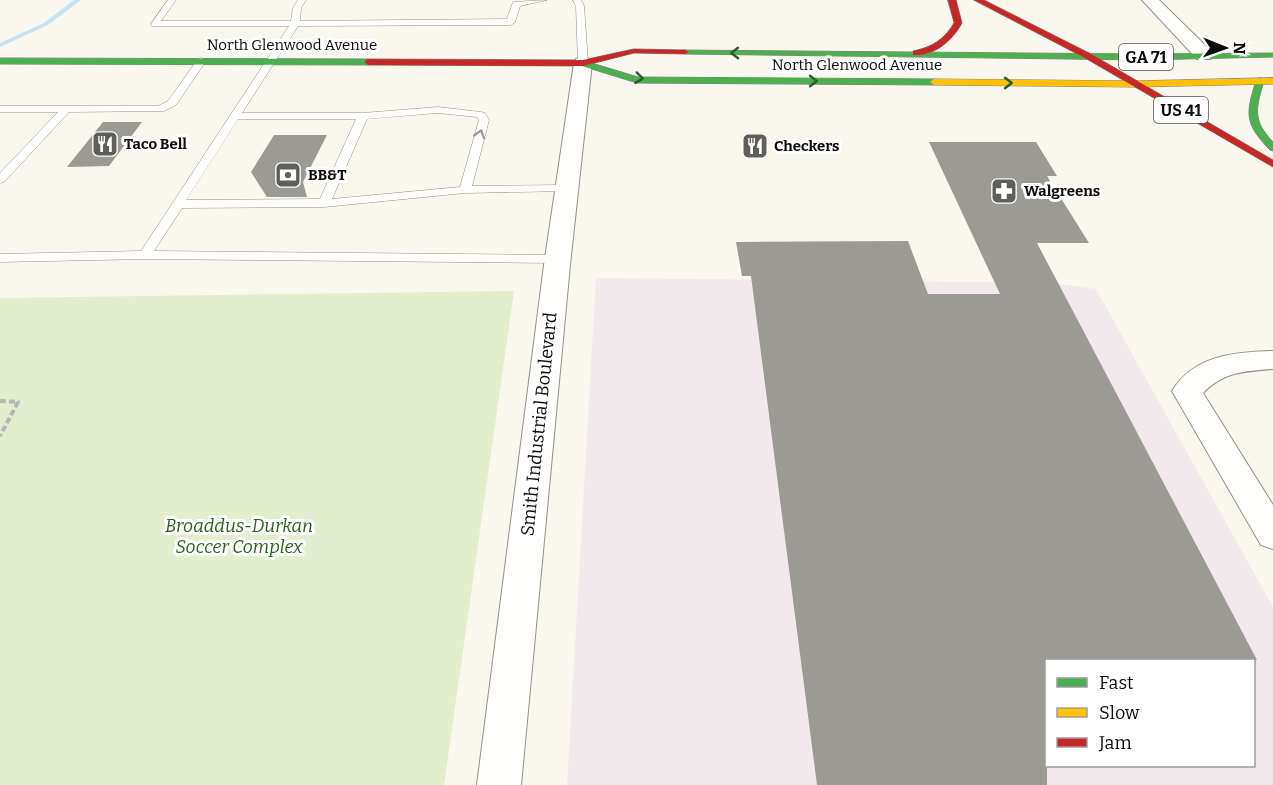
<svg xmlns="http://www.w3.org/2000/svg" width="1273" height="785" font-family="Bitter,serif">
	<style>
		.industrial { fill: #f1e9ec; fill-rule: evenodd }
		.green { fill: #e2eece }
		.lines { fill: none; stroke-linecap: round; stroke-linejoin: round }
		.stream { fill: #c6e3f2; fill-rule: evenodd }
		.building { fill: #9c9a94 }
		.lane-casing { stroke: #93918d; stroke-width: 1 }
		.street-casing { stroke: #93918d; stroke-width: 2 }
		.fast-casing { stroke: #807f7a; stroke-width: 1 }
		.slow-casing { stroke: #807f7a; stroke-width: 1 }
		.jam-casing { stroke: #807f7a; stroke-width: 1 }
		.path { stroke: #b7b6b5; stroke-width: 4; stroke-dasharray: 6 3; stroke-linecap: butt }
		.lane { fill: #fefefc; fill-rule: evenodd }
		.street { fill: #fefefc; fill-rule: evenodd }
		.fast { fill: #4caf50; fill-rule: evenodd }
		.slow { fill: #ffc107; fill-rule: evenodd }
		.jam { fill: #c62828; fill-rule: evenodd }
		.oneway { stroke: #2c5d2e }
		.oneway2 { stroke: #9d9d9c }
		.labels { text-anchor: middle; stroke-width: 6; stroke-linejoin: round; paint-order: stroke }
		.far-street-label { font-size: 15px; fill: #0b0b0b; stroke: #fff }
		.far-poi-label { font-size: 15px; font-weight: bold; fill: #0b0b0b; stroke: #fff; text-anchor: start }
		.shield { fill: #fff; stroke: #545454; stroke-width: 1.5 }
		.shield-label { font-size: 16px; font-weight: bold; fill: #0b0b0b }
		.street-label { font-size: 18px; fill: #0b0b0b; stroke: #fff }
		.park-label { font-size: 18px; font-style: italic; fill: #2b601d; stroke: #fff }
	</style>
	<rect width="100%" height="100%" fill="#faf7ee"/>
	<path class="industrial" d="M596,278L1053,283L1096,289L1273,607V785H567ZM1046,660H1254V766H1046Z"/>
	<polygon class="green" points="514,291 444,785 0,785 0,298"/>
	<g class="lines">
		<polygon class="stream" points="74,0 81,0 48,25 0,47 0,43 44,23"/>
	</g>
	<g class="building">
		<polygon points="103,122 142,122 109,166 67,167"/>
		<polygon points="274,135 327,135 303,182 307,197 267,197 251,172"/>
		<polygon points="929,142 1036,142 1057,176 1047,176 1089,243 1037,243 1257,660 1047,660 1047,785 817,785 751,276 742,276 736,242 908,241 928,294 1000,294"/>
	</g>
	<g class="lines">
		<g class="lane-casing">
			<g id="lane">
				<path d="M168,0H176L161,21H291L293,8L298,0H306L301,8L300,21L507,19L513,2L547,0L520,6L515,22L511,25L298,26L242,113H363L438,107L481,112L485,113L489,120L472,186L567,185L573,188L567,191L465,193L324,207L182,208L154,251L558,255L564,259L558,263L145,259L0,262V254L141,251L289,26H152L151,24ZM438,113L477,117L479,120L460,187L332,199L367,119ZM238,119H356L320,199L186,200Z"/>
				<polygon points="573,0 581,0 584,6 588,63 583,66 578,63 576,6"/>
				<polygon points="201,58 206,61 176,105 164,111 69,112 4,182 0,183 0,173 58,112 0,112 0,106 158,106 168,101 198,59"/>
			</g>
		</g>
		<g class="street-casing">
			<g id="street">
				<polygon points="1142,0 1159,0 1211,51 1213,55 1211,59 1197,59"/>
				<polygon points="583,57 590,59 592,63 570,265 521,785 477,785 544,265 574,63 576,59"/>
				<path d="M1273,351V369C1245,371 1223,372 1203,393L1273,505V549L1261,545L1172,391C1194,355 1235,352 1273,351Z"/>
			</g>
		</g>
		<g class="fast-casing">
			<g id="fast">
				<polygon points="682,50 1142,54 1273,53 1273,57 1142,60 685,54 681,52"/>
				<polygon points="0,58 368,59 372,62 368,65 0,64"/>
				<polygon points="585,61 638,77 934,79 938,82 934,85 637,83 582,66 582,62"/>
				<path d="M1260,78L1264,81C1256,108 1252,120 1273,142V151L1270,150C1245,124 1245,115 1256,81Z"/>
			</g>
		</g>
		<g class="slow-casing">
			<polygon id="slow" points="1273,78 1273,84 1134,87 934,85 930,82 934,79 1134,81"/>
		</g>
		<g class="jam-casing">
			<g id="jam">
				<path d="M948,0H956L962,23C952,41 935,56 913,55V51C932,47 944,40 954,23Z"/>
				<polygon points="974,0 984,0 1091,54 1273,160 1273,167 1085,58"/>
				<polygon points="634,49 685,50 689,52 685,54 634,53 583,66 368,65 364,62 368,59 583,60"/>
			</g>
		</g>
		<polyline class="path" points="0,401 18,402 0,436"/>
		<use href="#lane" class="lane"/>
		<use href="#street" class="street"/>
		<use href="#fast" class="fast"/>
		<use href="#slow" class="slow"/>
		<use href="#jam" class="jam"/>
	</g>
	<defs><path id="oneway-chevron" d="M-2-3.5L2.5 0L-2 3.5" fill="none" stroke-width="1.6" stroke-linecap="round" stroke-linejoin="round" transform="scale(1.5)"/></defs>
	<g class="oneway">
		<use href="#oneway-chevron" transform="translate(735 53) rotate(-180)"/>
		<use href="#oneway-chevron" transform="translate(639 78) rotate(7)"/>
		<use href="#oneway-chevron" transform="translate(813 81)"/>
		<use href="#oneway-chevron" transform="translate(1008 83)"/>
	</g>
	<use class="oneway2" href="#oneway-chevron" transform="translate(480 134) rotate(-74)"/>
	<defs>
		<g id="restaurant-square" transform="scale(1.35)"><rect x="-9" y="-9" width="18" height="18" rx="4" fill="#5f5e5a" stroke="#fff"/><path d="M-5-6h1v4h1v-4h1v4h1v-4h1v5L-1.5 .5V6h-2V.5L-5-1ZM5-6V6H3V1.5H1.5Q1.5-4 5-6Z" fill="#fff"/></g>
		<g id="bank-square" transform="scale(1.35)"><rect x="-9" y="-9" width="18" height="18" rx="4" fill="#5f5e5a" stroke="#fff"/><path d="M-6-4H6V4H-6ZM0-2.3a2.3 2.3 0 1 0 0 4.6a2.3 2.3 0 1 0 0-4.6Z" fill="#fff"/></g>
		<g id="pharmacy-square" transform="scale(1.35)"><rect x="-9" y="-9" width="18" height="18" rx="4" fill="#5f5e5a" stroke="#fff"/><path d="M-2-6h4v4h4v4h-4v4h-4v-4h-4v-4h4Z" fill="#fff"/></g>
	</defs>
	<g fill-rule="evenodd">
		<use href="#restaurant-square" x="105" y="144"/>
		<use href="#restaurant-square" x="755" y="146"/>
		<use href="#bank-square" x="288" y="175"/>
		<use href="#pharmacy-square" x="1004" y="191"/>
	</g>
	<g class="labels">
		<g class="far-street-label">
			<text x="292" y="50">North Glenwood Avenue</text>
			<text x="857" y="70">North Glenwood Avenue</text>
		</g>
		<g class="far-poi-label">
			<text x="124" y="149">Taco Bell</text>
			<text x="774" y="151">Checkers</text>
			<text x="308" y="180">BB&amp;T</text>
			<text x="1024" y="196">Walgreens</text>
		</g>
		<g class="shield">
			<rect x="1119" y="44" width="54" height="26" rx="4.5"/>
			<rect x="1154" y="97" width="54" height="26" rx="4.5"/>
		</g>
		<g class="shield-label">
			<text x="1146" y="63">GA 71</text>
			<text x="1181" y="116">US 41</text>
		</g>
		<g class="street-label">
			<text transform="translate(539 424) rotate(-84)" y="6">Smith Industrial Boulevard</text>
		</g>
		<g class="park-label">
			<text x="239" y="532">Broaddus-Durkan<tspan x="239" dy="21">Soccer Complex</tspan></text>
		</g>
	</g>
	<rect x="1045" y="659" width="210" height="108" fill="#ffffff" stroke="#9d9d9d" stroke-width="1.5"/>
	<rect x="1057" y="678" width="30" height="9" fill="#4caf50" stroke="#9d9d9d" stroke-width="1.5"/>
	<text x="1099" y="689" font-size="18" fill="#0b0b0b">Fast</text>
	<rect x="1057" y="708" width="30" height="9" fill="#ffc107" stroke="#9d9d9d" stroke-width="1.5"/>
	<text x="1099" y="719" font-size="18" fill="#0b0b0b">Slow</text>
	<rect x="1057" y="738" width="30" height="9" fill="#c62828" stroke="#9d9d9d" stroke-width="1.5"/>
	<text x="1099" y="749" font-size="18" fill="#0b0b0b">Jam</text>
	<g transform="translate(1225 48) rotate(91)" stroke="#ffffff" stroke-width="4.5" paint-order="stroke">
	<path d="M0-4.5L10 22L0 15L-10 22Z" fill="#0b0b0b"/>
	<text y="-9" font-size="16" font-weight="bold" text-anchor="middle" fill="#0b0b0b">N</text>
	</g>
</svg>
